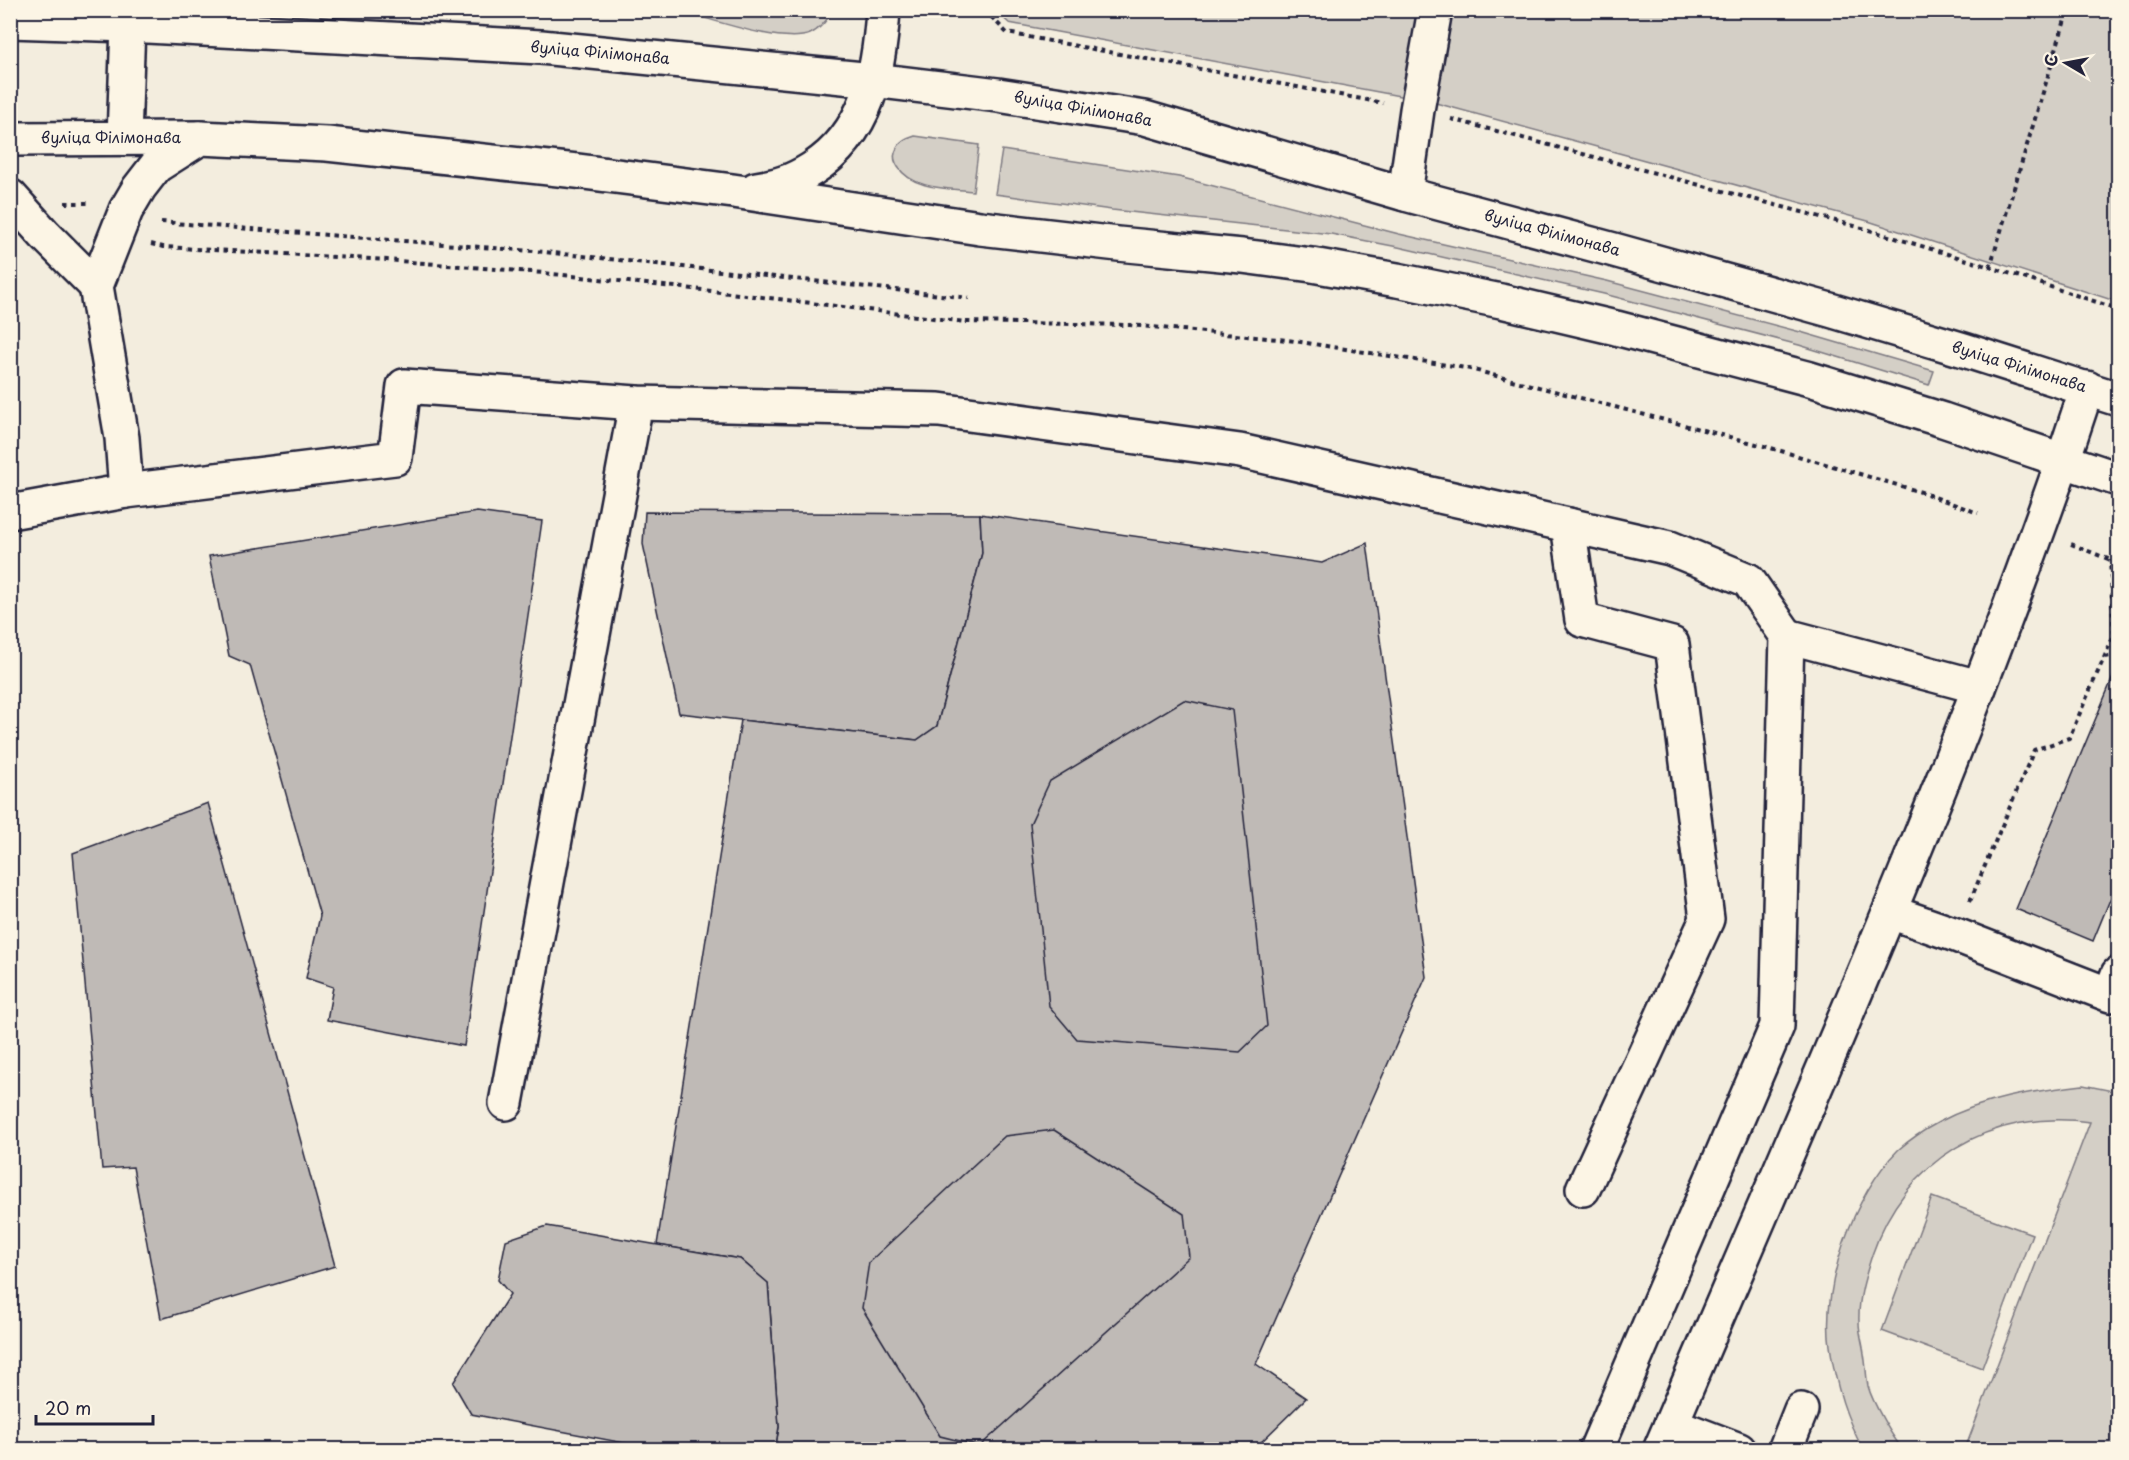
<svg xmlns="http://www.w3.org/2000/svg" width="2129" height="1460" font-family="'Playpen Sans',sans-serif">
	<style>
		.green { fill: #d4cfc6; stroke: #7b7880; stroke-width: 1.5 }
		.building { fill: #bfbab6; stroke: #22223b; stroke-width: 1.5 }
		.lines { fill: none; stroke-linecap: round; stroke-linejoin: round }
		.minor-casing { stroke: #22223b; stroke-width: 38 }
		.major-casing { stroke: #22223b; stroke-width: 38 }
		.path { stroke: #22223b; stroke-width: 4; stroke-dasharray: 4.5 4.5; stroke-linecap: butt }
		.minor { stroke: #fcf5e5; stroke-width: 33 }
		.major { stroke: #fcf5e5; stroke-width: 33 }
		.labels { text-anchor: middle; stroke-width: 5; stroke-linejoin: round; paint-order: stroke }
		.street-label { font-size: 15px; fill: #22223b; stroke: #fcf5e5 }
	</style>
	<rect width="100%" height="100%" fill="#f3edde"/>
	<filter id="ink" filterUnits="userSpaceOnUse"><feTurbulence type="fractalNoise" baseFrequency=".0167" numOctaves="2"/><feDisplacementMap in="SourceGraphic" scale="12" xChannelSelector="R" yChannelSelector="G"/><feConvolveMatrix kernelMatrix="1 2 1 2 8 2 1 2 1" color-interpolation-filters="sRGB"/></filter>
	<g filter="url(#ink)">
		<g class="green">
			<path d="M681,11H833C827,19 820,30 810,34C782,45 711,19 681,11Z"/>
			<polygon points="996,11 2118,11 2118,302 1868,221 1432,102 1009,23"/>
			<path d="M915,136L979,145L973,191C948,188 913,190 898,167C895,162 893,158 895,153C898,142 906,139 915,136Z"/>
			<polygon points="1002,150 1179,177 1399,234 1607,281 1804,333 1934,371 1929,385 1799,345 1604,294 1398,247 1331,234 1112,210 995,194"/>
			<path d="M2083,1085L2118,1092V1449H1965L2090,1122C1991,1108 1904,1160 1872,1255C1865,1277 1858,1299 1859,1322C1859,1333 1863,1344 1864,1354C1866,1364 1866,1376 1868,1386C1872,1401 1893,1439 1903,1449H1863C1846,1419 1835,1381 1830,1346C1821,1285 1854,1194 1898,1150C1909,1140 1926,1129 1939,1122C1984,1098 2033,1091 2083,1085Z"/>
			<polygon points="1932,1197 2032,1234 1982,1368 1882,1331"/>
		</g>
		<g class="building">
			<polygon points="477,512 542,521 464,1046 327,1020 333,987 306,978 320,916 250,665 229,656 209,556"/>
			<polygon points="645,512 980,514 982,553 937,726 917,740 679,713 643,544"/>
			<polygon points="980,514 1322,563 1367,543 1426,977 1256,1364 1306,1398 1253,1450 775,1450 779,1427 768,1283 740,1259 657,1245 741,720 917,740 937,726 982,553"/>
			<polygon points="2118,669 2118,880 2093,941 2016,909 2116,670"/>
			<polygon points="1184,700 1232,710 1267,1026 1240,1052 1077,1039 1049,1006 1030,824 1050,781"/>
			<polygon points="208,803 335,1266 161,1319 133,1167 102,1169 73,853"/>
			<polygon points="1054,1130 1184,1214 1189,1257 980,1446 940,1436 862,1308 869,1262 1005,1136"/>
			<polygon points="547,1226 740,1259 768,1283 779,1427 775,1450 661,1450 471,1414 453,1383 510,1294 498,1280 506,1240"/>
		</g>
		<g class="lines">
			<g class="minor-casing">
				<g id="minor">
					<polyline points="1405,194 1417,110 1435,10"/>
					<polyline points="10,196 44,234 96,286"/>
					<polyline points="126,491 395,458 404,386 636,403 939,410 1240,451 1670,548 1748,580 1787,636 1777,1026 1596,1450"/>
					<polyline points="10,512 126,491 122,438 96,286 126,210 139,188 156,166 200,138"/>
					<polyline points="1568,525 1582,620 1672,644 1707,919 1583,1189"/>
					<polyline points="1787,636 1979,687"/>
					<polyline points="1890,912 1956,935 2110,995 2118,974"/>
					<polyline points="506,1103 636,403"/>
					<polyline points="1671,1424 1739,1450"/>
					<path d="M1660,1450C1800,1122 1946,796 2063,460"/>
					<polyline points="1785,1450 1801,1410"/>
				</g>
			</g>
			<g class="major-casing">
				<g id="major">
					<polyline points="10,21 128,25 541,47 873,80 998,95 1145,118 1405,194 1614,250 1830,310 1964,350 2118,399"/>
					<polyline points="124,138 128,25 135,10"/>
					<polyline points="10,139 200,138 327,144 577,171 733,191 980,228 1118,244 1242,256 1312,265 1397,280 1501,301 1616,328 1810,379 1943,420 2118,479"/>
					<path d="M756,189C778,186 793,181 812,169C868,133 879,72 883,10"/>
					<polyline points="2063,460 2087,388"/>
				</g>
			</g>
			<g class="path">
				<polyline points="985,10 1007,33 1383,103"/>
				<polyline points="1451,119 1866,229 1990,267 2118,309"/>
				<polyline points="65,203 90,203"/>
				<polyline points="161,222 545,252 969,298"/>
				<polyline points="151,244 163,247 387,260 544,273 721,292 966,322 1130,325 1288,340 1466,368 1764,446 1921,492 1978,513"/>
				<polyline points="1990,267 2068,10"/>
				<polyline points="2071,544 2118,563"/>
				<polyline points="2105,657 2118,655"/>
				<polyline points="1970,901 2034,750 2069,738 2114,635 2110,560"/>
			</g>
			<use href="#minor" class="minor"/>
			<use href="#major" class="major"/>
		</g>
	</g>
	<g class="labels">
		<g class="street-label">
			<text transform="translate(600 53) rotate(5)" y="5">вуліца Філімонава</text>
			<text transform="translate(1083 109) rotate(10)" y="5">вуліца Філімонава</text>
			<text x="111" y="143">вуліца Філімонава</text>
			<text transform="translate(1552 233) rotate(15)" y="5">вуліца Філімонава</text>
			<text transform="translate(2019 367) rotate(17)" y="5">вуліца Філімонава</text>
		</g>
	</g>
	<rect width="2129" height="1460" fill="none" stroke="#fcf5e5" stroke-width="36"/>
	<rect x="18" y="18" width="2093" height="1424" fill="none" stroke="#22223b" stroke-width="2" filter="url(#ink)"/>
	<g transform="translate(2066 63) rotate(280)" stroke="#fcf5e5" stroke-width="4.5" paint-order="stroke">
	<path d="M0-4.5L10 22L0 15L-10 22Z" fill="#22223b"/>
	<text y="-9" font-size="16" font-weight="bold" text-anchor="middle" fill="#22223b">С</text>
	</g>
	<path d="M36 1415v9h117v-9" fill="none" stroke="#22223b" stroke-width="3"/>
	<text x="45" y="1415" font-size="18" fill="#22223b" stroke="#fcf5e5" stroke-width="4.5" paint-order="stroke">20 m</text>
</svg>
